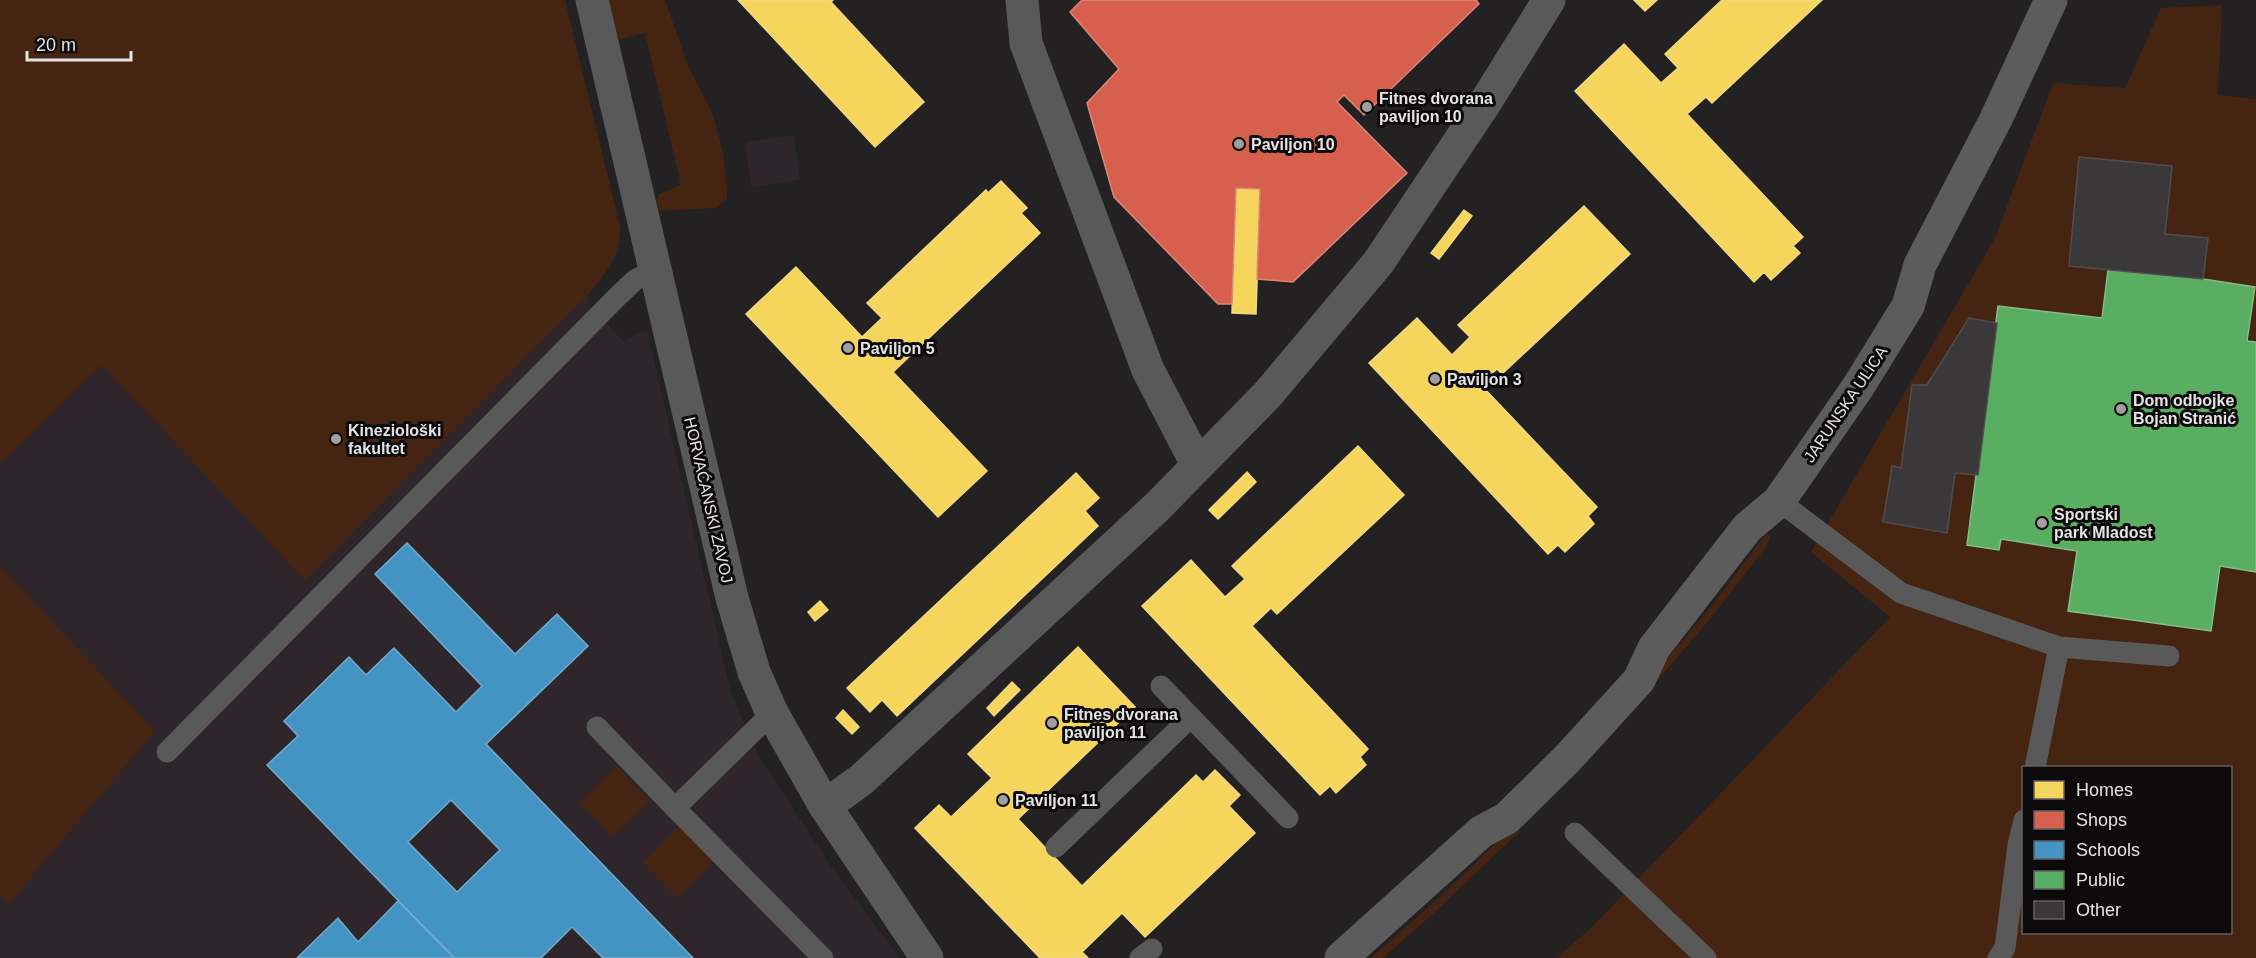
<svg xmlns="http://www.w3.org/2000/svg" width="2256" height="958" font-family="Helvetica,sans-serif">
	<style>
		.built { fill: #2e262b }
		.green { fill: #452412; fill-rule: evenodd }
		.homes { fill: #f6d55c; stroke: #f1d984; stroke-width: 1.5 }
		.shops { fill: #d6604d; stroke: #da877a; stroke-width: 1.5 }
		.schools { fill: #4393c3; stroke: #73abcd; stroke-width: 1.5; fill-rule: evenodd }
		.public { fill: #5aae61; stroke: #83be88; stroke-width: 1.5 }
		.building { fill: #3a3839; stroke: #4f4d4e; stroke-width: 1.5 }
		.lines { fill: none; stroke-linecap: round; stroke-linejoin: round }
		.lane { stroke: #595959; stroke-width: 21 }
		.street { stroke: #595959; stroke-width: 33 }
		.secondary { stroke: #5c5c5c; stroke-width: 33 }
		.poi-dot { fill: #a09e9f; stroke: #0c0a0b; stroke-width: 2 }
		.labels { text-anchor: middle; stroke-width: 6; stroke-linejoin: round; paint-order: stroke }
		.poi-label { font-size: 16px; font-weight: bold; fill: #e4e2e3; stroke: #0c0a0b; text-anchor: start }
		.street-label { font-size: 16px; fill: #e4e2e3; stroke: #0c0a0b }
	</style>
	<rect width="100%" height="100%" fill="#232122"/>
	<g class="built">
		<polygon points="0,0 565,0 620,227 620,242 615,259 588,294 591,307 623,341 647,330 731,693 761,760 829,863 900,958 0,958"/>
		<polygon points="794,135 800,180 751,187 745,142"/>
	</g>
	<g class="green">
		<path d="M0,0H565L620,227C619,256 606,273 588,295L305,581L102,365L0,464Z"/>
		<polygon points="609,0 665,0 689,68 710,108 716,125 723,153 727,192 727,199 716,208 659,211 656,200 659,194 681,185 645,33 620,39 617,36"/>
		<path d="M2222,5L2218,95L2256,99V958H1557L1593,926L1890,617L1811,552L1995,238L2053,83L2125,88L2161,8ZM2024,768H2230V932H2024Z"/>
		<polygon points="1767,532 1770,538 1766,547 1710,619 1601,747 1599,744 1616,719 1712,606"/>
		<polygon points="0,566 155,731 8,904 0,895"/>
		<polygon points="616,766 650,801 613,837 579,803"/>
		<polygon points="679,826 714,861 677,898 643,863"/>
		<polygon points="1521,830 1437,910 1383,958 1371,958 1452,886 1502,837"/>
	</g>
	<g class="homes">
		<polygon points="738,0 833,0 831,2 924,102 875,147"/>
		<polygon points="1634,0 1657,0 1645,11"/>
		<polygon points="1722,0 1822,0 1712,103 1706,97 1687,114 1803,237 1793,246 1800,253 1771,280 1764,272 1754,282 1575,91 1624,44 1661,83 1678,68 1665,54"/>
		<polygon points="1001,181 1027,208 1021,213 1040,233 893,372 987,471 938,517 746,314 796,267 862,337 882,318 867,303 986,190 988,193"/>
		<polygon points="1236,188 1260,189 1256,314 1232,313"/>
		<polygon points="1584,206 1630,254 1502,374 1497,369 1480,384 1597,507 1588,516 1594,524 1565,552 1558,545 1548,554 1369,363 1417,318 1452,355 1470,337 1458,325"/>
		<polygon points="1464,210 1472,216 1439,259 1431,253"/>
		<polygon points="1358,446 1404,495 1277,614 1271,608 1252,626 1368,749 1360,757 1366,765 1336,793 1330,786 1320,795 1142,606 1191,560 1225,597 1245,579 1232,566"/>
		<polygon points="1247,472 1256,482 1218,519 1209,510"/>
		<polygon points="1076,473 1099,498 1085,511 1098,526 897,716 882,700 870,712 847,688"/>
		<polygon points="820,601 828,610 815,621 808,612"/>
		<polygon points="1078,647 1135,707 1018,819 1082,886 1196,775 1203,782 1215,770 1240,795 1229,806 1255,833 1145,937 1122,913 1082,952 1088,958 1040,958 915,828 939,805 951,817 992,778 968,754"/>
		<polygon points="1012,682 1020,690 994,716 987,708"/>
		<polygon points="843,710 859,727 852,734 836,718"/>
	</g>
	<polygon class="shops" points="1082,0 1476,0 1479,4 1364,115 1344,95 1337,102 1407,173 1293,282 1257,279 1260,189 1236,188 1232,304 1218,304 1114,197 1087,103 1119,69 1070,12"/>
	<g class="schools">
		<path d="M407,543L515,654L557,614L588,646L486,744L693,958H603L572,927L541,958H454L267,765L298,736L284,721L349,657L366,675L394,648L456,712L482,686L375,574ZM451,800L500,850L457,892L408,842Z"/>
		<polygon points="398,901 454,958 297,958 338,918 358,942"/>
	</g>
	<polygon class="public" points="2108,270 2203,279 2255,287 2247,341 2256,342 2256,572 2220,566 2211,631 2068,611 2077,551 2001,539 1999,550 1967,545 1998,306 2102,318"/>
	<g class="building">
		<polygon points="2079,157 2172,166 2165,234 2208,238 2203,279 2069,266"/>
		<polygon points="1969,318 1997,323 1978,475 1955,473 1947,533 1883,522 1892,466 1901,468 1912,385 1927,385"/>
	</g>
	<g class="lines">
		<g class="lane">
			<polyline points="1779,501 1901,593 2059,647 2169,656"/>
			<polyline points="1161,686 1288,818"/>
			<polyline points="597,727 675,808 772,713"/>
			<polyline points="167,752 617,297 635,280 655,269"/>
			<polyline points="2035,768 2059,647"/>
			<polyline points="675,808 823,958"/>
			<polyline points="1575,833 1706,958"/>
			<polyline points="1056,847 1191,717"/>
			<polyline points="1140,958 1152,949"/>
			<polyline points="1998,958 2005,948 2018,845 2024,820"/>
		</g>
		<g class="street">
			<polyline points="592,0 732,598 754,672 772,713 825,806 927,958"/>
			<polyline points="1022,0 1026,43 1148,370 1197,464"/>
			<polyline points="825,806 861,780 1156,508 1268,394 1378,263 1485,103 1549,0"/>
		</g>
		<polyline class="secondary" points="1341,958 1481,832 1507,818 1567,759 1639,680 1654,648 1747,528 1779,501 1858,387 1908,306 1920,265 1996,119 2051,0"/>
	</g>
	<g class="poi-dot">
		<circle cx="1367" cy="107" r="6"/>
		<circle cx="1239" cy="144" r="6"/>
		<circle cx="848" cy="348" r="6"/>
		<circle cx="1435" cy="379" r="6"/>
		<circle cx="2121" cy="409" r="6"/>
		<circle cx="336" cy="439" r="6"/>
		<circle cx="2042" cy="523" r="6"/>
		<circle cx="1052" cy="723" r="6"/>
		<circle cx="1003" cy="800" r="6"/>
	</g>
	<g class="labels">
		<g class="poi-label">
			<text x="1379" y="104">Fitnes dvorana<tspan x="1379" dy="18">paviljon 10</tspan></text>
			<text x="1251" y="150">Paviljon 10</text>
			<text x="860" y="354">Paviljon 5</text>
			<text x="1447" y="385">Paviljon 3</text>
			<text x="2133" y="406">Dom odbojke<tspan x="2133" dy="18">Bojan Stranić</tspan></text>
			<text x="348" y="436">Kineziološki<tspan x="348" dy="18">fakultet</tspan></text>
			<text x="2054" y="520">Sportski<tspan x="2054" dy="18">park Mladost</tspan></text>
			<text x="1064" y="720">Fitnes dvorana<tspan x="1064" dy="18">paviljon 11</tspan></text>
			<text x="1015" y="806">Paviljon 11</text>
		</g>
		<g class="street-label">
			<text transform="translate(1845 404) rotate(-56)" y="6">JARUNSKA ULICA</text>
			<text transform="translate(709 500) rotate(77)" y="6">HORVAĆANSKI ZAVOJ</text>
		</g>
	</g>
	<rect x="2022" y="766" width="210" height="168" fill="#0c0a0b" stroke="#626061" stroke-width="1.5"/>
	<rect x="2034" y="781" width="30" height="18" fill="#f6d55c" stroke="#626061" stroke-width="1.5"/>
	<text x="2076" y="796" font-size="18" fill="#e4e2e3">Homes</text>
	<rect x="2034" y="811" width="30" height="18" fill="#d6604d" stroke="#626061" stroke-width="1.5"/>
	<text x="2076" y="826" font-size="18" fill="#e4e2e3">Shops</text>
	<rect x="2034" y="841" width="30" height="18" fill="#4393c3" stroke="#626061" stroke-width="1.5"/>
	<text x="2076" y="856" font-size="18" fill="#e4e2e3">Schools</text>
	<rect x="2034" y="871" width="30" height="18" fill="#5aae61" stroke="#626061" stroke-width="1.5"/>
	<text x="2076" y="886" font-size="18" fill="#e4e2e3">Public</text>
	<rect x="2034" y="901" width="30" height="18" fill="#3a3839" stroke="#626061" stroke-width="1.5"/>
	<text x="2076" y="916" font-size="18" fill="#e4e2e3">Other</text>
	<path d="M27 51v9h104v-9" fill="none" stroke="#e4e2e3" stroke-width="3"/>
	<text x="36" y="51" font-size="18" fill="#e4e2e3" stroke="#0c0a0b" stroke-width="4.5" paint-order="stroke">20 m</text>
</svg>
